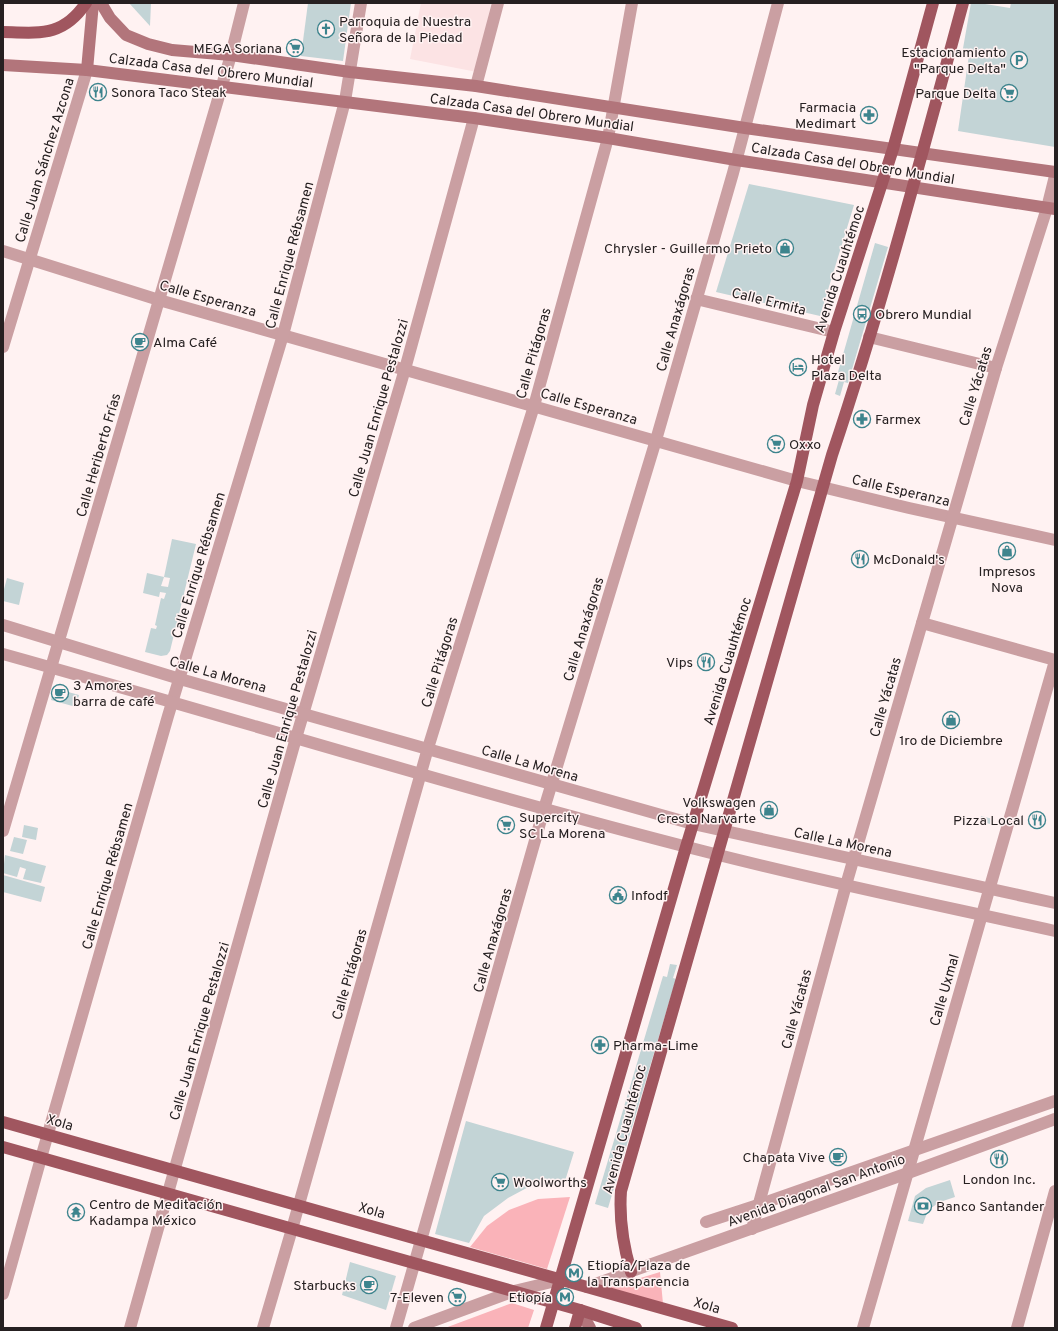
<svg xmlns="http://www.w3.org/2000/svg" width="1058" height="1331" font-family="Overpass,sans-serif">
	<style>
		.built { fill: #fce3e4 }
		.green { fill: #fab3b9 }
		.building { fill: #c3d4d6; fill-rule: evenodd }
		.lines { fill: none; stroke-linecap: round; stroke-linejoin: round }
		.minor { stroke: #ca9fa2; stroke-width: 12 }
		.tertiary { stroke: #ca9fa2; stroke-width: 12 }
		.secondary { stroke: #b2757b; stroke-width: 12 }
		.primary { stroke: #a0565f; stroke-width: 12 }
		.labels { text-anchor: middle; stroke-width: 3; stroke-linejoin: round; paint-order: stroke }
		.poi-label { font-size: 14px; fill: #262021; stroke: #fff2f2; text-anchor: start }
		.street-label { font-size: 14px; fill: #262021; stroke: #fff2f2 }
	</style>
	<rect width="100%" height="100%" fill="#fff2f2"/>
	<polygon class="built" points="421,3 491,3 477,72 410,59"/>
	<g class="green">
		<polygon points="570,1197 547,1269 470,1247 487,1226 509,1210 538,1199"/>
		<polygon points="660,1272 663,1304 608,1288"/>
		<polygon points="512,1303 534,1310 528,1328 445,1328"/>
	</g>
	<g class="building">
		<polygon points="129,3 151,3 150,26"/>
		<polygon points="308,3 351,3 343,61 301,56"/>
		<polygon points="971,3 979,3 1010,8 1011,3 1055,3 1055,147 958,131 969,55 962,54"/>
		<polygon points="291,40 302,43 299,56 288,54"/>
		<polygon points="749,184 854,205 820,316 716,292"/>
		<polygon points="875,243 888,247 848,383 844,382 840,396 835,394 839,380 836,379"/>
		<path d="M172,539L196,544L170,651L167,655L161,656L145,652L151,628L156,629L157,626L155,625L161,598L164,599L166,593L160,592L159,597L143,593L147,573L164,577ZM164,577L170,578L168,587L161,586Z"/>
		<polygon points="7,578 24,583 19,605 3,601 3,593"/>
		<polygon points="54,688 79,695 76,707 51,700"/>
		<polygon points="981,816 993,819 991,824 980,822"/>
		<polygon points="24,825 38,828 36,840 22,837"/>
		<polygon points="14,837 27,840 23,854 10,851"/>
		<polygon points="5,855 46,866 41,883 23,879 26,869 20,867 17,877 3,873"/>
		<polygon points="3,875 45,887 41,902 3,892"/>
		<polygon points="670,964 677,965 673,978 676,979 608,1208 595,1204 663,976 667,977"/>
		<polygon points="466,1121 574,1152 565,1181 536,1183 508,1198 484,1216 469,1243 435,1234"/>
		<polygon points="950,1180 955,1197 940,1202 928,1210 923,1224 908,1221 915,1196 926,1188"/>
		<polygon points="350,1262 396,1276 386,1310 342,1295"/>
	</g>
	<g class="lines">
		<g class="minor">
			<polyline points="476,86 498,3"/>
			<polyline points="3,251 159,300 797,481 909,508 1055,540"/>
			<polyline points="696,299 834,332"/>
			<polyline points="869,337 996,368"/>
			<polyline points="3,347 87,70"/>
			<polyline points="922,623 1055,660"/>
			<polyline points="3,831 231,55 244,3"/>
			<polyline points="706,1222 758,1205"/>
			<polyline points="752,1229 846,885 996,368 1047,208 1055,176"/>
			<polyline points="3,1294 41,1158 168,716 283,335 345,101 361,3"/>
			<polyline points="130,1328 296,738 405,369 474,118"/>
			<polyline points="263,1328 292,1229 428,748 534,406 608,138 632,3"/>
			<polyline points="396,1328 544,809 656,440 733,173 778,3"/>
			<polyline points="863,1328 1055,661"/>
			<polyline points="1017,1328 1055,1191"/>
		</g>
		<g class="tertiary">
			<polyline points="3,625 180,679 693,824 1055,903"/>
			<path d="M3,654C236,719 468,791 703,851C819,881 938,905 1055,931"/>
			<polyline points="758,1205 1055,1101"/>
			<polyline points="587,1287 908,1173 1055,1119"/>
			<polyline points="414,1328 514,1291 560,1280"/>
		</g>
		<g class="secondary">
			<polyline points="101,3 110,18 126,35 148,44 172,50 231,55 350,72 476,86 745,128 1055,172"/>
			<polyline points="3,65 87,70 474,118 608,138 736,160 1055,209"/>
			<polyline points="87,70 93,3"/>
			<polyline points="580,1310 590,1328"/>
		</g>
		<g class="primary">
			<path d="M3,32C40,33 63,37 86,3"/>
			<polyline points="3,1122 732,1328"/>
			<polyline points="3,1147 580,1310 636,1328"/>
			<path d="M631,1272C623,1245 619,1219 621,1191L832,455C882,306 922,154 963,3"/>
			<polyline points="546,1328 686,847 797,481 813,405 834,332 893,149 933,3"/>
			<polyline points="575,1328 580,1310"/>
		</g>
	</g>
	<defs>
		<g id="church-ring" transform="scale(0.9)"><circle r="9.5" fill="#fff2f2" stroke="#3d848d" stroke-width="1.5"/><path d="M-1.2-6h2.4v3.5h3.3v2.4h-3.3V6h-2.4V-.1h-3.3v-2.4h3.3Z" fill="#3d848d"/></g>
		<g id="supermarket-ring" transform="scale(0.9)"><circle r="9.5" fill="#fff2f2" stroke="#3d848d" stroke-width="1.5"/><path d="M-6-5.5h2.5l.6 2H6L4.5 2H-2.5L-4.4-4H-6ZM-1.5 3.2a1.3 1.3 0 1 0 .1 0ZM3 3.2a1.3 1.3 0 1 0 .1 0Z" fill="#3d848d"/></g>
		<g id="parking-ring" transform="scale(0.9)"><circle r="9.5" fill="#fff2f2" stroke="#3d848d" stroke-width="1.5"/><path d="M-3.5-5.5H1a3.5 3.5 0 0 1 0 7H-1V5.5H-3.5ZM-1-3.4V-.6H.8a1.4 1.4 0 0 0 0-2.8Z" fill="#3d848d"/></g>
		<g id="restaurant-ring" transform="scale(0.9)"><circle r="9.5" fill="#fff2f2" stroke="#3d848d" stroke-width="1.5"/><path d="M-5-6h1v4h1v-4h1v4h1v-4h1v5L-1.5 .5V6h-2V.5L-5-1ZM5-6V6H3V1.5H1.5Q1.5-4 5-6Z" fill="#3d848d"/></g>
		<g id="pharmacy-ring" transform="scale(0.9)"><circle r="9.5" fill="#fff2f2" stroke="#3d848d" stroke-width="1.5"/><path d="M-2-6h4v4h4v4h-4v4h-4v-4h-4v-4h4Z" fill="#3d848d"/></g>
		<g id="shop-ring" transform="scale(0.9)"><circle r="9.5" fill="#fff2f2" stroke="#3d848d" stroke-width="1.5"/><path d="M-5-2.5h2.3a2.7 3.5 0 0 1 5.4 0H5L5.5 6h-11ZM-1.5-2.5h3a1.5 2.3 0 0 0-3 0Z" fill="#3d848d"/></g>
		<g id="bus-ring" transform="scale(0.9)"><circle r="9.5" fill="#fff2f2" stroke="#3d848d" stroke-width="1.5"/><path d="M-5-6H5V4H4V6H2V4H-2V6H-4V4H-5ZM-3.5-4V0h7V-4ZM-3.5 1.2v1.5H-2V1.2ZM2 1.2v1.5H3.5V1.2Z" fill="#3d848d"/></g>
		<g id="cafe-ring" transform="scale(0.9)"><circle r="9.5" fill="#fff2f2" stroke="#3d848d" stroke-width="1.5"/><path d="M-5.5-4.5H6V0H3Q3 3.5 0 3.5H-2.5Q-5.5 3.5-5.5 0ZM3-3.2v2h1.7v-2ZM-6 4.5H4V6H-6Z" fill="#3d848d"/></g>
		<g id="hotel-ring" transform="scale(0.9)"><circle r="9.5" fill="#fff2f2" stroke="#3d848d" stroke-width="1.5"/><path d="M-6-4.5h1.5V1H6V5H4.5V3h-9V5H-6ZM-4 0a1.8 1.8 0 1 1 3.6 0ZM.5 0V-2.5h3Q6-2.5 6 0Z" fill="#3d848d"/></g>
		<g id="civic-ring" transform="scale(0.9)"><circle r="9.5" fill="#fff2f2" stroke="#3d848d" stroke-width="1.5"/><path d="M-.6-6.5H3V-4.5H.6V-3L4-1V1h2V6H-6V1h2V-1L-.6-3ZM-1.2 2.5V6h2.4V2.5Z" fill="#3d848d"/></g>
		<g id="bank-ring" transform="scale(0.9)"><circle r="9.5" fill="#fff2f2" stroke="#3d848d" stroke-width="1.5"/><path d="M-6-4H6V4H-6ZM0-2.3a2.3 2.3 0 1 0 0 4.6a2.3 2.3 0 1 0 0-4.6Z" fill="#3d848d"/></g>
		<g id="temple-ring" transform="scale(0.9)"><circle r="9.5" fill="#fff2f2" stroke="#3d848d" stroke-width="1.5"/><path d="M0-6L5-2H3V0L6.5 2.5H4V6H1.5V3h-3V6H-4V2.5H-6.5L-3 0V-2H-5Z" fill="#3d848d"/></g>
		<g id="metro-ring" transform="scale(0.9)"><circle r="9.5" fill="#fff2f2" stroke="#3d848d" stroke-width="1.5"/><path d="M-5.5 5V-5H-3L0 0L3-5H5.5V5H3V-.5L0 4L-3-.5V5Z" fill="#3d848d"/></g>
	</defs>
	<g fill-rule="evenodd">
		<use href="#church-ring" x="326" y="29"/>
		<use href="#supermarket-ring" x="295" y="48"/>
		<use href="#parking-ring" x="1019" y="60"/>
		<use href="#restaurant-ring" x="98" y="92"/>
		<use href="#supermarket-ring" x="1009" y="93"/>
		<use href="#pharmacy-ring" x="869" y="115"/>
		<use href="#shop-ring" x="785" y="248"/>
		<use href="#bus-ring" x="862" y="314"/>
		<use href="#cafe-ring" x="140" y="342"/>
		<use href="#hotel-ring" x="798" y="367"/>
		<use href="#pharmacy-ring" x="862" y="419"/>
		<use href="#supermarket-ring" x="776" y="444"/>
		<use href="#shop-ring" x="1007" y="551"/>
		<use href="#restaurant-ring" x="860" y="559"/>
		<use href="#restaurant-ring" x="706" y="662"/>
		<use href="#cafe-ring" x="60" y="693"/>
		<use href="#shop-ring" x="951" y="720"/>
		<use href="#shop-ring" x="769" y="810"/>
		<use href="#restaurant-ring" x="1037" y="820"/>
		<use href="#supermarket-ring" x="506" y="825"/>
		<use href="#civic-ring" x="618" y="895"/>
		<use href="#pharmacy-ring" x="600" y="1045"/>
		<use href="#cafe-ring" x="838" y="1157"/>
		<use href="#restaurant-ring" x="999" y="1159"/>
		<use href="#supermarket-ring" x="500" y="1182"/>
		<use href="#bank-ring" x="923" y="1206"/>
		<use href="#temple-ring" x="76" y="1212"/>
		<use href="#metro-ring" x="574" y="1273"/>
		<use href="#cafe-ring" x="369" y="1285"/>
		<use href="#supermarket-ring" x="457" y="1297"/>
		<use href="#metro-ring" x="565" y="1297"/>
	</g>
	<g class="labels">
		<g class="poi-label">
			<text x="339" y="26">Parroquia de Nuestra<tspan x="339" dy="16">Señora de la Piedad</tspan></text>
			<text x="282" y="53" text-anchor="end">MEGA Soriana</text>
			<text x="1006" y="57" text-anchor="end">Estacionamiento<tspan x="1006" dy="16">"Parque Delta"</tspan></text>
			<text x="111" y="97">Sonora Taco Steak</text>
			<text x="996" y="98" text-anchor="end">Parque Delta</text>
			<text x="856" y="112" text-anchor="end">Farmacia<tspan x="856" dy="16">Medimart</tspan></text>
			<text x="772" y="253" text-anchor="end">Chrysler - Guillermo Prieto</text>
			<text x="875" y="319">Obrero Mundial</text>
			<text x="153" y="347">Alma Café</text>
			<text x="811" y="364">Hotel<tspan x="811" dy="16">Plaza Delta</tspan></text>
			<text x="875" y="424">Farmex</text>
			<text x="789" y="449">Oxxo</text>
			<text x="873" y="564">McDonald's</text>
			<text x="1007" y="576" text-anchor="middle">Impresos<tspan x="1007" dy="16">Nova</tspan></text>
			<text x="693" y="667" text-anchor="end">Vips</text>
			<text x="73" y="690">3 Amores<tspan x="73" dy="16">barra de café</tspan></text>
			<text x="951" y="745" text-anchor="middle">1ro de Diciembre</text>
			<text x="756" y="807" text-anchor="end">Volkswagen<tspan x="756" dy="16">Cresta Narvarte</tspan></text>
			<text x="519" y="822">Supercity<tspan x="519" dy="16">SC La Morena</tspan></text>
			<text x="1024" y="825" text-anchor="end">Pizza Local</text>
			<text x="631" y="900">Infodf</text>
			<text x="613" y="1050">Pharma-Lime</text>
			<text x="825" y="1162" text-anchor="end">Chapata Vive</text>
			<text x="999" y="1184" text-anchor="middle">London Inc.</text>
			<text x="513" y="1187">Woolworths</text>
			<text x="89" y="1209">Centro de Meditación<tspan x="89" dy="16">Kadampa México</tspan></text>
			<text x="936" y="1211">Banco Santander</text>
			<text x="587" y="1270">Etiopía/Plaza de<tspan x="587" dy="16">la Transparencia</tspan></text>
			<text x="356" y="1290" text-anchor="end">Starbucks</text>
			<text x="444" y="1302" text-anchor="end">7-Eleven</text>
			<text x="552" y="1302" text-anchor="end">Etiopía</text>
		</g>
		<g class="street-label">
			<text transform="translate(211 70) rotate(7)" y="5">Calzada Casa del Obrero Mundial</text>
			<text transform="translate(532 112) rotate(8)" y="5">Calzada Casa del Obrero Mundial</text>
			<text transform="translate(44 160) rotate(-73)" y="5">Calle Juan Sánchez Azcona</text>
			<text transform="translate(853 163) rotate(9)" y="5">Calzada Casa del Obrero Mundial</text>
			<text transform="translate(289 255) rotate(-75)" y="5">Calle Enrique Rébsamen</text>
			<text transform="translate(839 269) rotate(-72)" y="5">Avenida Cuauhtémoc</text>
			<text transform="translate(208 298) rotate(16)" y="5">Calle Esperanza</text>
			<text transform="translate(769 301) rotate(14)" y="5">Calle Ermita</text>
			<text transform="translate(675 319) rotate(-74)" y="5">Calle Anaxágoras</text>
			<text transform="translate(533 353) rotate(-74)" y="5">Calle Pitágoras</text>
			<text transform="translate(975 386) rotate(-73)" y="5">Calle Yácatas</text>
			<text transform="translate(589 406) rotate(16)" y="5">Calle Esperanza</text>
			<text transform="translate(378 408) rotate(-74)" y="5">Calle Juan Enrique Pestalozzi</text>
			<text transform="translate(98 455) rotate(-74)" y="5">Calle Heriberto Frías</text>
			<text transform="translate(901 490) rotate(13)" y="5">Calle Esperanza</text>
			<text transform="translate(198 565) rotate(-73)" y="5">Calle Enrique Rébsamen</text>
			<text transform="translate(583 629) rotate(-73)" y="5">Calle Anaxágoras</text>
			<text transform="translate(727 661) rotate(-73)" y="5">Avenida Cuauhtémoc</text>
			<text transform="translate(439 662) rotate(-73)" y="5">Calle Pitágoras</text>
			<text transform="translate(218 674) rotate(16)" y="5">Calle La Morena</text>
			<text transform="translate(885 697) rotate(-74)" y="5">Calle Yácatas</text>
			<text transform="translate(287 719) rotate(-74)" y="5">Calle Juan Enrique Pestalozzi</text>
			<text transform="translate(530 763) rotate(16)" y="5">Calle La Morena</text>
			<text transform="translate(843 842) rotate(12)" y="5">Calle La Morena</text>
			<text transform="translate(107 876) rotate(-74)" y="5">Calle Enrique Rébsamen</text>
			<text transform="translate(492 940) rotate(-74)" y="5">Calle Anaxágoras</text>
			<text transform="translate(349 974) rotate(-74)" y="5">Calle Pitágoras</text>
			<text transform="translate(944 990) rotate(-74)" y="5">Calle Uxmal</text>
			<text transform="translate(796 1009) rotate(-75)" y="5">Calle Yácatas</text>
			<text transform="translate(199 1031) rotate(-74)" y="5">Calle Juan Enrique Pestalozzi</text>
			<text transform="translate(60 1122) rotate(16)" y="5">Xola</text>
			<text transform="translate(624 1129) rotate(-75)" y="5">Avenida Cuauhtémoc</text>
			<text transform="translate(816 1190) rotate(-20)" y="5">Avenida Diagonal San Antonio</text>
			<text transform="translate(372 1210) rotate(16)" y="5">Xola</text>
			<text transform="translate(707 1305) rotate(16)" y="5">Xola</text>
		</g>
	</g>
	<rect width="1058" height="1331" fill="none" stroke="#262021" stroke-width="8"/>
</svg>
